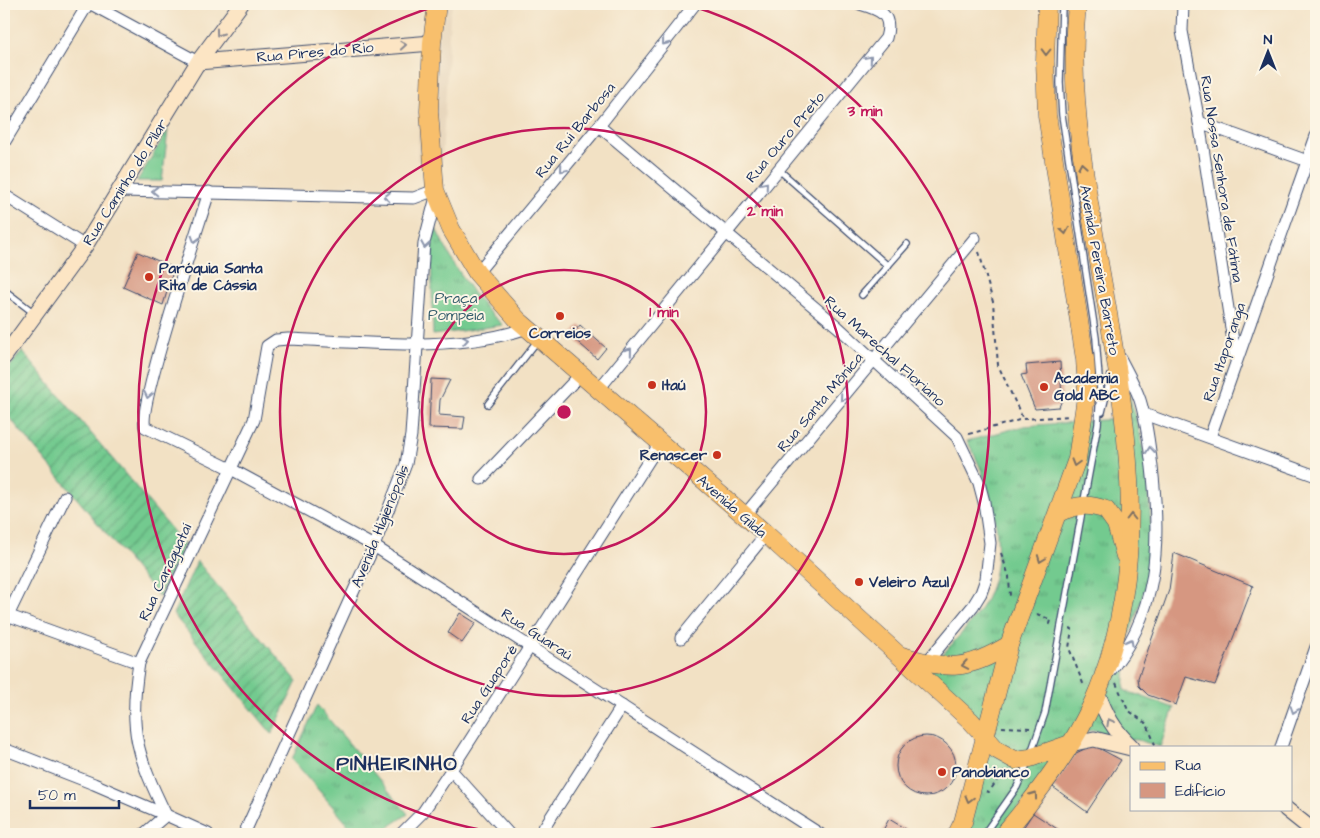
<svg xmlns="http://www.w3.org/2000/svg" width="1320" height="838" font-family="'Architects Daughter',sans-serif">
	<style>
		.built { fill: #e4d1b6 }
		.grass { fill: url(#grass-tufts); stroke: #477c76 }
		.garden { fill: url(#garden-furrows); stroke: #477c76 }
		.building { fill: #d69781 }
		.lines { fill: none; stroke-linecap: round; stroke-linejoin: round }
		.lane-casing { stroke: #3b4a6d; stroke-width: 8 }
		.street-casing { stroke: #3b4a6d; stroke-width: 13 }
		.secondary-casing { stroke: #3b4a6d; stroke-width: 17 }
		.primary-casing { stroke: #3b4a6d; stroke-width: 19 }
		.path { stroke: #3b4a6d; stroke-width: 2; stroke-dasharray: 4 4; stroke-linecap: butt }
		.lane { stroke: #fff; stroke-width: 5.5 }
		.street { stroke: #fff; stroke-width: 11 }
		.secondary { stroke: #fce5c4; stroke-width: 15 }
		.primary { stroke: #f8bf6c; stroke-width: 18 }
		.oneway { stroke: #8c8a91 }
		.oneway2 { stroke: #8d97ae }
		.oneway3 { stroke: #7e7064 }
		.ring { fill: none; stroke: #c2185b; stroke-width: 2.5 }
		.poi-dot { fill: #c8321e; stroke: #fcf5e5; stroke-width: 2 }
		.labels { text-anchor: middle; stroke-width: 4; stroke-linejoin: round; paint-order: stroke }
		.street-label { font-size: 15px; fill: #1b2f5e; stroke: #fcf5e5 }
		.poi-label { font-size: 15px; font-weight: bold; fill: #1b2f5e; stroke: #fcf5e5; text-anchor: start }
		.park-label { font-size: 15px; fill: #355e6d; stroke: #fcf5e5 }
		.district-label { font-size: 20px; font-weight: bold; letter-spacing: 1px; fill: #1b2f5e; stroke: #fcf5e5 }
		.centre { fill: #c2185b; stroke: #fcf5e5; stroke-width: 2.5 }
		.ring-label { font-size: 15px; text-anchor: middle; font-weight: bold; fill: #c2185b; stroke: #fcf5e5; stroke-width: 4; stroke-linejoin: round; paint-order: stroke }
	</style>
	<defs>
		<pattern id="grass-tufts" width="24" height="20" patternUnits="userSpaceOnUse" patternTransform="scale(1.25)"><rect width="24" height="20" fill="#73ca8f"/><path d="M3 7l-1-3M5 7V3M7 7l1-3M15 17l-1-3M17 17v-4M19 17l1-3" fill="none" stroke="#5ea478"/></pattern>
		<pattern id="garden-furrows" width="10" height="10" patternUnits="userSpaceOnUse" patternTransform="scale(1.25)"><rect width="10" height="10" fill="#73ca8f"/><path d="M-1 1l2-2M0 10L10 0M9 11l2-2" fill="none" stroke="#5ea478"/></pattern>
	</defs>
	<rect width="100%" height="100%" fill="#fcf5e5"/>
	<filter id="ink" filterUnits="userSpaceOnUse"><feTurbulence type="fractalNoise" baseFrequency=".02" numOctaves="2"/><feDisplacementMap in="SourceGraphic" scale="10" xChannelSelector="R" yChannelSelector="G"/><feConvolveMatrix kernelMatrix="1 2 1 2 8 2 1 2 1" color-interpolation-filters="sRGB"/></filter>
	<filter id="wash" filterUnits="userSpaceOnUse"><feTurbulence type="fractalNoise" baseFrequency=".0096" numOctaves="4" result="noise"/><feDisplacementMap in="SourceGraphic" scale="20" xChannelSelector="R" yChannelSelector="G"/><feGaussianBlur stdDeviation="1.12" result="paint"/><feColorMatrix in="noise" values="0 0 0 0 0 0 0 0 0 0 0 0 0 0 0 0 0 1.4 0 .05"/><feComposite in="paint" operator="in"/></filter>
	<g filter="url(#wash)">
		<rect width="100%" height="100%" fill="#f2e1c4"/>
		<polygon class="built" points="425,4 453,4 450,15 442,161 417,161"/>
		<g class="grass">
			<polygon points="168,130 162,181 137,181"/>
			<path d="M436,229C453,263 473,300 503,325L433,335L431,243Z"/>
			<path d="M1122,379C1147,431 1157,525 1146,582C1142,601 1135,618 1129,636C1125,653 1126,673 1124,690L1174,708L1160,747L1138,740L1121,739L1094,730L1082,732L997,834H964L991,731L920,667L929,670C946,649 978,619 988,595C1009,547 992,484 967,441L1024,426L1113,419Z"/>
			<polygon points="317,705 408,814 378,834 356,834 292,759"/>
		</g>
		<g class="garden">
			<polygon points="22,351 184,544 159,597 4,411 4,374"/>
			<polygon points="197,561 297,681 272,734 173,614"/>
		</g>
		<g id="blocks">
			<g class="building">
				<polygon points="138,252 174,268 163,305 123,287"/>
				<polygon points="580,325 606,348 597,359 571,336"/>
				<polygon points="1060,362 1062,400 1059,407 1035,409 1021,375 1027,374 1026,365"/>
				<polygon points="431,379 450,380 440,400 439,415 465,417 463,429 429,428"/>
				<polygon points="1174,553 1253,586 1215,685 1186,677 1176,705 1148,695 1139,686 1138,678 1169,590"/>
				<polygon points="460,613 476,623 462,643 448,633"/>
				<circle cx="926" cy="766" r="30"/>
				<polygon points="1093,745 1121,760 1087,812 1053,787 1076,753"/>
				<polygon points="1033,813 1065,834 1019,834"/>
				<polygon points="889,819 914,834 881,834"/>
			</g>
		</g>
	</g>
	<g filter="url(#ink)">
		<use href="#blocks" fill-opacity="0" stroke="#3b4a6d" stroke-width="1"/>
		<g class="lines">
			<g class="lane-casing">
				<g id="lane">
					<polyline points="778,169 888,266"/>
					<polyline points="4,290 34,313"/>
					<polyline points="862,295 907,244"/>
					<polyline points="488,404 538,340"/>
					<polyline points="1102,412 1111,375"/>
					<polyline points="1031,753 1045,713 1098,424 1100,391 1096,338 1062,115 1060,83 1062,4"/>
					<polyline points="984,834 1017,787 1028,762"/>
				</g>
			</g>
			<g class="street-casing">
				<g id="street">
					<polyline points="91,4 198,62"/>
					<polyline points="1183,4 1182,31 1199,122 1236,360"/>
					<polyline points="1199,122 1316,164"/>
					<polyline points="599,126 838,327 957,437 979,483 984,502 990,543 986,579 981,593 973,606 926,663"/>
					<polyline points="4,143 88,4"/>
					<polyline points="121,191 414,198 435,190"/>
					<path d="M209,192C199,225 137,407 145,427L231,469L374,546L820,834"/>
					<polyline points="4,195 85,246"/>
					<polyline points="477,273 599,126 695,4"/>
					<path d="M599,389L886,38C893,14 880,10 860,4"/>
					<polyline points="1144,414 1316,476"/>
					<polyline points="1210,437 1316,136"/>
					<polyline points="481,479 581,374"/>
					<polyline points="744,516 975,238"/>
					<polyline points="4,614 139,663"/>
					<polyline points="4,624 65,497"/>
					<polyline points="681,638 766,534"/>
					<path d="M1106,676C1159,615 1161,544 1152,467C1149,444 1147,422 1140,400C1135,385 1127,372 1120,358"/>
					<polyline points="1281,747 1316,647"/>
					<polyline points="4,749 94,784 166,815"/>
					<polyline points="451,770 509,834"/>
					<path d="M166,815C137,755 128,730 139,663L254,420L267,346L276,340L288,339C363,342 456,353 527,328"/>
					<polyline points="144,834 166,815 208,834"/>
					<polyline points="244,834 374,546 406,464 411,435 424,243 436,197"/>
					<polyline points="401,834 423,812 451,770 660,443"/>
					<polyline points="540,834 622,706"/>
				</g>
			</g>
			<g class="secondary-casing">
				<g id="secondary">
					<polyline points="198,62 432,43"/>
					<polyline points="4,357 85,246 198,62 241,4"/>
					<path d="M1097,691C1105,714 1114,731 1132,747"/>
					<polyline points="1070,744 1094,739 1131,748"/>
					<polyline points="1286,809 1316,833"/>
				</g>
			</g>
			<g class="primary-casing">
				<g id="primary">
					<polyline points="437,4 432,43 429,111 435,190 451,229 477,273 518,320 766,534 971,721 997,750 1015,760 1030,758 1070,744"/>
					<path d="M1058,513C1076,505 1088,503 1106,510L1116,524L1125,556"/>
					<path d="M902,656C951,670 965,671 1009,645"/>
					<polyline points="957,834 963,822 1009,645 1077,459 1087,390 1085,359 1047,115 1045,61 1047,4"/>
					<path d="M1004,834C1042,789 1082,736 1102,680C1156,533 1119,382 1094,233C1081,156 1069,82 1077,4"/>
				</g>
			</g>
			<g class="path">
				<polyline points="979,252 993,302 998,365 1023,419"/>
				<polyline points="969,434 1023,419 1070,416"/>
				<polyline points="1001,553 1009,576 1010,597"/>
				<polyline points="1037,614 1051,620 1050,624 1053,625"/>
				<polyline points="1070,628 1072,629 1069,648 1084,686"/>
				<polyline points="1116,683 1128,710 1147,724 1156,747"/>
				<polyline points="1002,727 1031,728"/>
				<polyline points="986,791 989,792 1003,772 1005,772"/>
			</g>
			<use href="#lane" class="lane"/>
			<use href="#street" class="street"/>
			<use href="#secondary" class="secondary"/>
			<use href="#primary" class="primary"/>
		</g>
		<defs><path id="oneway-chevron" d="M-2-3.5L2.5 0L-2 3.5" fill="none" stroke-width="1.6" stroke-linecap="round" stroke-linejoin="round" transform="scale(1.25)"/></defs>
		<g class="oneway">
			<use href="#oneway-chevron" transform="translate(219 33) rotate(126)"/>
			<use href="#oneway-chevron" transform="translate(403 45) rotate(-5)"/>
			<use href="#oneway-chevron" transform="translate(1110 722) rotate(-119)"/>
		</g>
		<g class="oneway2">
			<use href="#oneway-chevron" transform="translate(665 42) rotate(128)"/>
			<use href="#oneway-chevron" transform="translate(869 59) rotate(-50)"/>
			<use href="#oneway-chevron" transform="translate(563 169) rotate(130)"/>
			<use href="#oneway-chevron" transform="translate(765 185) rotate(-50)"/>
			<use href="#oneway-chevron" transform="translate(155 191) rotate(-179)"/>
			<use href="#oneway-chevron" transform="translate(387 197) rotate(-178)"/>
			<use href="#oneway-chevron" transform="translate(195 239) rotate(107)"/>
			<use href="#oneway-chevron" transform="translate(425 245) rotate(99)"/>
			<use href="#oneway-chevron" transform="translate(465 340) rotate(-9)"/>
			<use href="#oneway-chevron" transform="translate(629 351) rotate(-51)"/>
			<use href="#oneway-chevron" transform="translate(148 395) rotate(102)"/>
			<use href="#oneway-chevron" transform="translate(843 398) rotate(130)"/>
			<use href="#oneway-chevron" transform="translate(1150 450) rotate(-97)"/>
			<use href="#oneway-chevron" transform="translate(1130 642) rotate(-62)"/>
			<use href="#oneway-chevron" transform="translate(1294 710) rotate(109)"/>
		</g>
		<g class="oneway3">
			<use href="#oneway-chevron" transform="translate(1046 52) rotate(91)"/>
			<use href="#oneway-chevron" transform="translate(1082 166) rotate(-100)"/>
			<use href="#oneway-chevron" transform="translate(1065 231) rotate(81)"/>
			<use href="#oneway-chevron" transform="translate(1075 463) rotate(106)"/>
			<use href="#oneway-chevron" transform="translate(1131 517) rotate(-90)"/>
			<use href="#oneway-chevron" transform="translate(1041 559) rotate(111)"/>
			<use href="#oneway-chevron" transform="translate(965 665) rotate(170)"/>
			<use href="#oneway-chevron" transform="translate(1034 795) rotate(-54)"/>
			<use href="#oneway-chevron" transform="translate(969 799) rotate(105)"/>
		</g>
	</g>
	<g class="ring">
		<circle cx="564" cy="412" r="142"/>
		<circle cx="564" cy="412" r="284"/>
		<path d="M505 834A426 426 0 0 1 439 5M689 5A426 426 0 0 1 623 834"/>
	</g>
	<g class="poi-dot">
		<circle cx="149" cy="277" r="5"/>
		<circle cx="560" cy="316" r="5"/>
		<circle cx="652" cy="385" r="5"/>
		<circle cx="1044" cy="387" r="5"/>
		<circle cx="717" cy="455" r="5"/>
		<circle cx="859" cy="582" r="5"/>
		<circle cx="942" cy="772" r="5"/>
	</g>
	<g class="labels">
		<g class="street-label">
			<text transform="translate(315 52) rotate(-5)" y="5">Rua Pires do Rio</text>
			<text transform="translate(575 130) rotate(-51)" y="5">Rua Rui Barbosa</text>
			<text transform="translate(785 137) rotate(-50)" y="5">Rua Ouro Preto</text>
			<text transform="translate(1222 179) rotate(81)" y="5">Rua Nossa Senhora de Fátima</text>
			<text transform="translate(125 182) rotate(-58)" y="5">Rua Caminho do Pilar</text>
			<text transform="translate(1100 270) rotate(80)" y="5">Avenida Pereira Barreto</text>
			<text transform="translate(885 351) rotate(42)" y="5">Rua Marechal Floriano</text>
			<text transform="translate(1224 352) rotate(-71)" y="5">Rua Itaporanga</text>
			<text transform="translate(820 402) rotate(-50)" y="5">Rua Santa Mônica</text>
			<text transform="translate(732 506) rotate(41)" y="5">Avenida Gilda</text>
			<text transform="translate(380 526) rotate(-68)" y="5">Avenida Higienópolis</text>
			<text transform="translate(165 572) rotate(-65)" y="5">Rua Caraguataí</text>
			<text transform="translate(537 634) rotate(33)" y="5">Rua Guaraú</text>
			<text transform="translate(489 684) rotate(-57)" y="5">Rua Guaporé</text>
		</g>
		<g class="poi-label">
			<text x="159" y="273">Paróquia Santa<tspan x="159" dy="17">Rita de Cássia</tspan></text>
			<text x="560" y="338" text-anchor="middle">Correios</text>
			<text x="1054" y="383">Academia<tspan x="1054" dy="17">Gold ABC</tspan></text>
			<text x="662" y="390">Itaú</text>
			<text x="707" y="460" text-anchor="end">Renascer</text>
			<text x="869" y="587">Veleiro Azul</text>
			<text x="952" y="777">Panobianco</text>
		</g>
		<g class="park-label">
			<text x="456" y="303">Praça<tspan x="456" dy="17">Pompeia</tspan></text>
		</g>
		<g class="district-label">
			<text x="397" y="770">PINHEIRINHO</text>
		</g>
	</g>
	<circle cx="564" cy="412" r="8" class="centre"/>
	<g class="ring-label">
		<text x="865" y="116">3 min</text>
		<text x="765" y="216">2 min</text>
		<text x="664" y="317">1 min</text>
	</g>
	<rect width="1320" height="838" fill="none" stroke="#fcf5e5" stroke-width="20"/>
	<rect x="1130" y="746" width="162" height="65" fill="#fcf5e5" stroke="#a2a6af"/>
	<rect x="1140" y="762" width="25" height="8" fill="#f8bf6c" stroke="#a2a6af"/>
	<text x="1175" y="770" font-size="15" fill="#1b2f5e">Rua</text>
	<rect x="1140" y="783" width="25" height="15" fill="#d69781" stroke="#a2a6af"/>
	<text x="1175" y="796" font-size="15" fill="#1b2f5e">Edifício</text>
	<g transform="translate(1268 52)" stroke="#fcf5e5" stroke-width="4" paint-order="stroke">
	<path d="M0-4L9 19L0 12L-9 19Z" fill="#1b2f5e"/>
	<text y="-8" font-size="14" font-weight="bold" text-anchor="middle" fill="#1b2f5e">N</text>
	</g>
	<path d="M30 800v8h89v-8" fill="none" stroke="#1b2f5e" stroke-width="2.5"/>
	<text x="38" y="800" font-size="15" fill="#1b2f5e" stroke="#fcf5e5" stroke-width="4" paint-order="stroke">50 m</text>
</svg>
